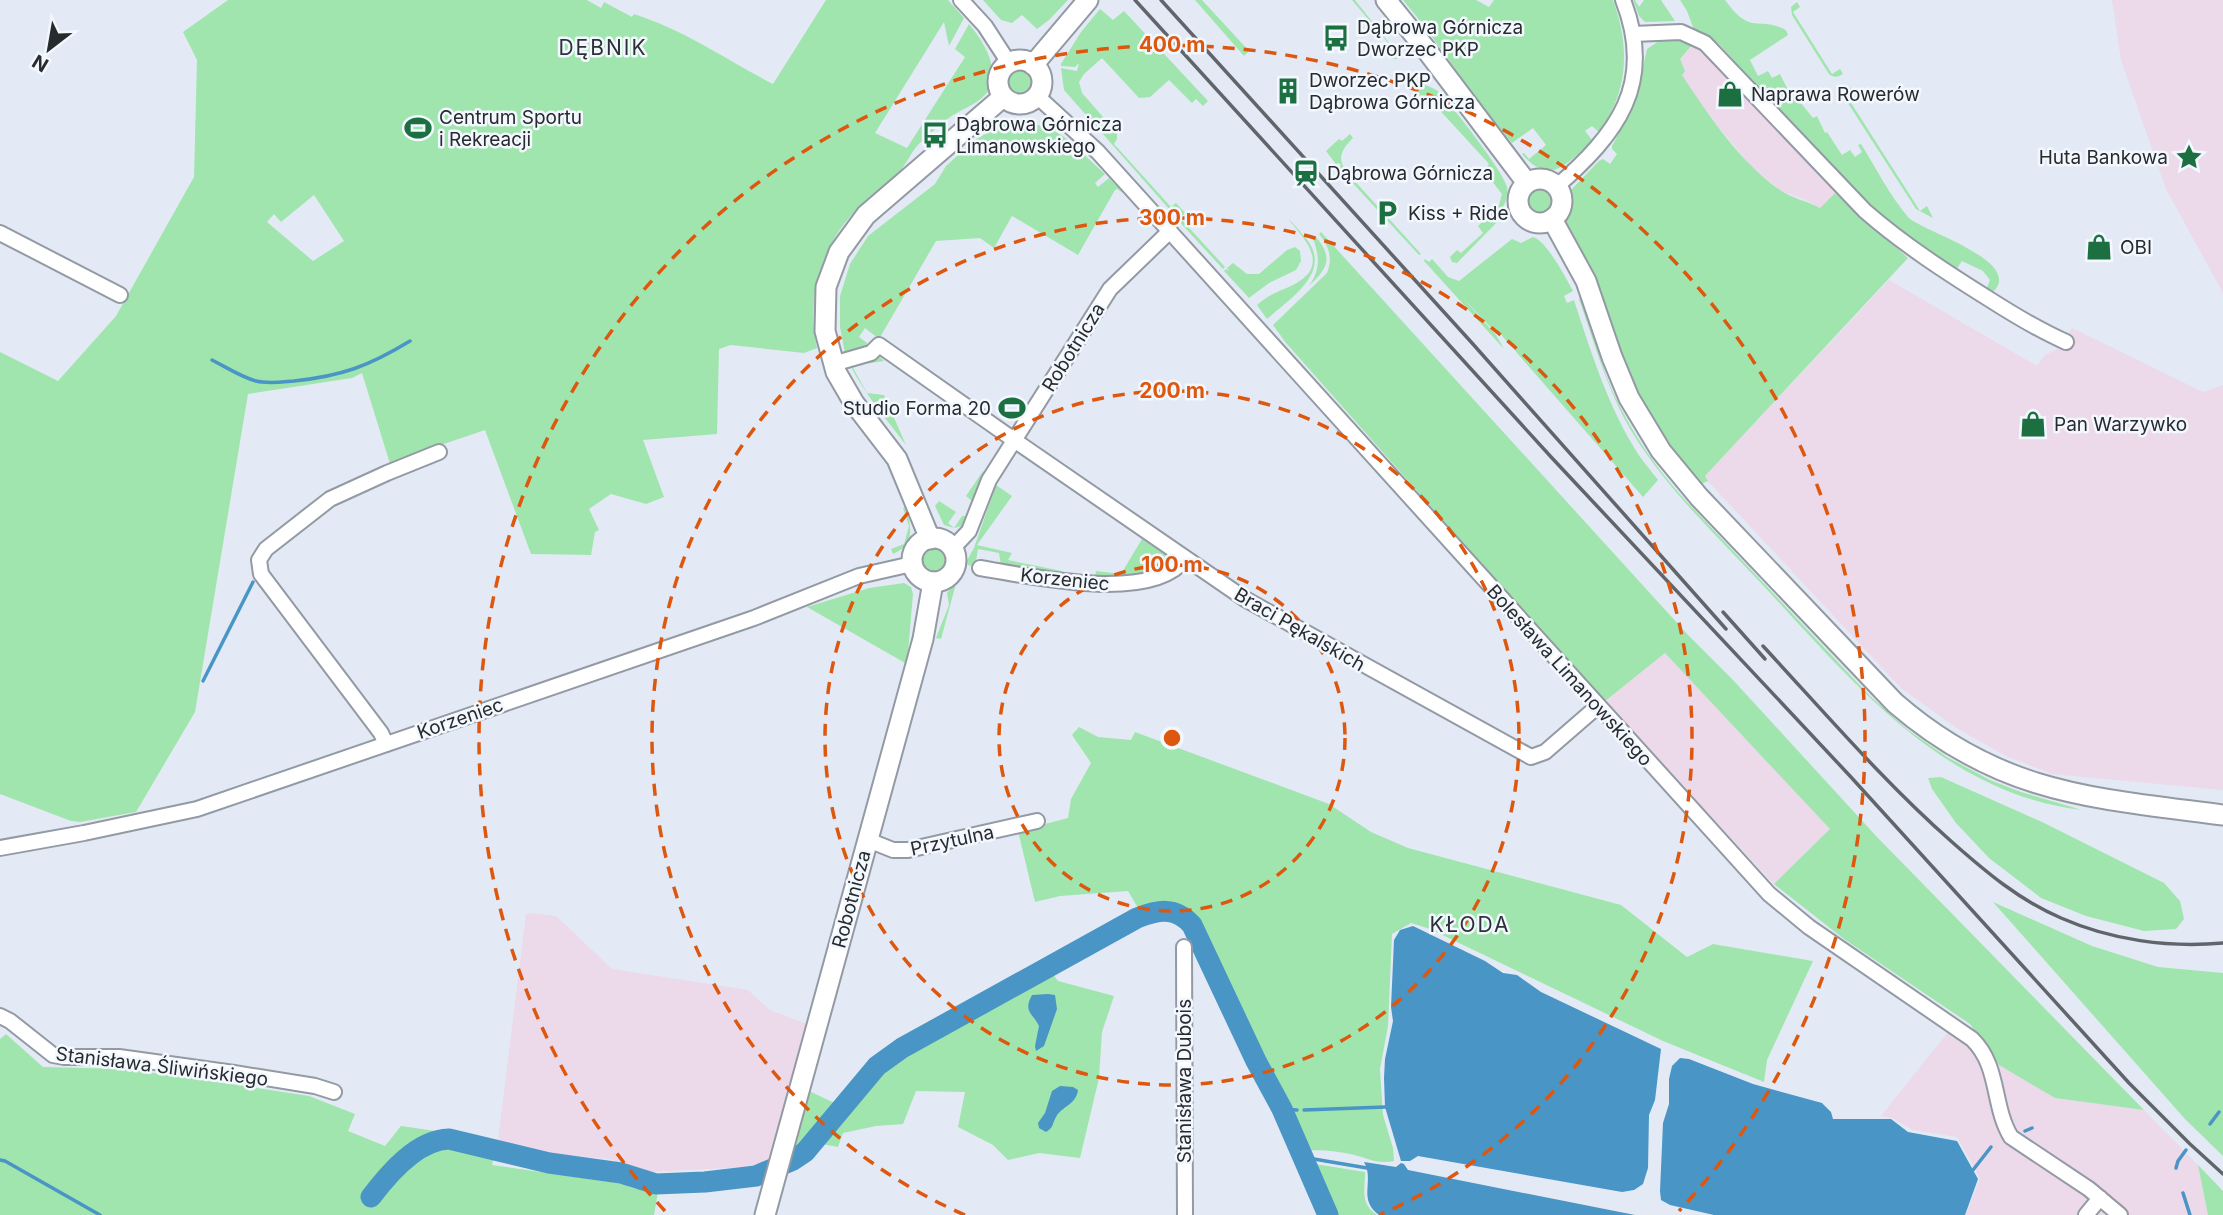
<svg xmlns="http://www.w3.org/2000/svg" width="2223" height="1215" font-family="Inter,sans-serif">
	<style>
		.industrial { fill: #ecd9ea }
		.green { fill: #a0e5ae; fill-rule: evenodd }
		.water { fill: #4995c5 }
		.lines { fill: none; stroke-linecap: round; stroke-linejoin: round }
		.stream { stroke: #4995c5; stroke-width: 3.5 }
		.river { stroke: #4995c5; stroke-width: 21 }
		.street-casing { stroke: #939aa4; stroke-width: 18 }
		.secondary-casing { stroke: #939aa4; stroke-width: 23 }
		.street { stroke: #fff; stroke-width: 14 }
		.secondary { stroke: #fff; stroke-width: 19 }
		.rail { stroke: #61656b; stroke-width: 3.5 }
		.ring { fill: none; stroke: #de570e; stroke-width: 3.5; stroke-dasharray: 12 9 }
		.labels { text-anchor: middle; stroke-width: 5; stroke-linejoin: round; paint-order: stroke }
		.poi-label { font-size: 19px; fill: #282b2e; stroke: #f3f7fe; text-anchor: start }
		.street-label { font-size: 19px; fill: #282b2e; stroke: #f3f7fe }
		.neighbourhood-label { font-size: 21px; letter-spacing: 2px; fill: #2c3139; stroke: #f3f7fe }
		.centre { fill: #de570e; stroke: #f3f7fe; stroke-width: 3.5 }
		.ring-label { font-size: 21px; text-anchor: middle; font-weight: bold; fill: #de570e; stroke: #f3f7fe; stroke-width: 5; stroke-linejoin: round; paint-order: stroke }
	</style>
	<rect width="100%" height="100%" fill="#e3eaf5"/>
	<g class="industrial">
		<polygon points="2112,0 2223,0 2223,293 2166,189 2121,60"/>
		<polygon points="1695,43 1704,48 1838,190 1820,208 1804,199 1783,192 1753,168 1702,108 1681,75 1680,59"/>
		<polygon points="1889,280 2037,366 2045,355 2060,348 2072,328 2203,392 2223,385 2223,790 2052,774 2006,756 1958,729 1901,688 1704,477"/>
		<polygon points="1665,653 1831,829 1774,884 1604,702"/>
		<polygon points="531,913 556,916 612,969 748,990 770,1010 810,1025 769,1166 646,1172 643,1174 629,1165 610,1159 544,1153 498,1140 526,914"/>
		<polygon points="1948,1032 1974,1050 2055,1098 2144,1110 2198,1165 2208,1215 1966,1215 1980,1178 1957,1137 1913,1130 1892,1118 1881,1116"/>
	</g>
	<g class="green">
		<path d="M228,0H587L601,8L604,2L632,17L634,14C684,30 727,60 773,84L826,0H948L964,18L949,46L944,22L875,133L907,148L965,57L955,49L969,24C983,41 1001,68 988,91C979,105 957,110 945,121C936,129 925,137 917,146C910,154 906,165 899,172C887,185 871,195 859,207C821,244 806,297 817,348L804,353L731,345L719,349L717,434L643,440L664,497L646,504L611,494L589,509L599,530L595,532L591,555L531,554L485,430L435,447L391,467L362,373L352,378L248,394L195,712L136,812L80,822L71,821L0,794V352L58,381L116,316L194,177L197,60L183,32ZM314,195L344,241L313,261L267,222L274,214L281,222Z"/>
		<polygon points="983,0 1068,0 1049,20 1037,29 1022,15 1012,23 1001,20"/>
		<polygon points="1195,0 1202,0 1249,51 1244,56"/>
		<polygon points="1352,0 1355,0 1401,58 1394,59 1387,56 1394,50"/>
		<path d="M1403,0H1476L1489,7L1494,0H1613C1630,46 1629,91 1599,132L1592,126L1585,131L1592,140C1567,164 1550,187 1522,154L1524,153L1529,159L1546,145L1533,128L1512,143C1472,97 1442,46 1403,0Z"/>
		<polygon points="1633,0 1635,0 1639,7 1644,0 1661,0 1675,21 1645,22 1639,16"/>
		<path d="M1680,0H1725C1752,37 1757,15 1786,30L1788,35L1750,60L1758,76L1768,71L1772,78L1780,74L1788,90H1790L1794,97L1798,95L1803,102L1801,103L1813,118L1817,116L1825,133L1827,132L1842,155L1850,150L1855,157L1862,152L1858,145L1861,144C1876,168 1890,196 1908,217C1921,231 2025,261 1993,292L1986,290L1990,280L1983,271L1962,261L1956,270L1889,225L1834,171L1719,44L1694,30L1687,11Z"/>
		<path d="M1797,2L1800,7L1793,12L1832,74L1840,69L1843,74C1838,77 1834,78 1829,74L1792,15L1791,7Z"/>
		<polygon points="1100,9 1113,20 1124,11 1208,101 1203,106 1196,99 1192,103 1169,80 1150,97 1139,98 1102,58 1084,74 1079,82 1082,93 1117,133 1117,139 1114,144 1171,207 1176,203 1185,213 1180,218 1225,267 1223,269 1176,218 1181,212 1175,207 1170,210 1064,90 1061,68 1077,71 1079,63 1075,67 1061,66 1061,64 1081,32"/>
		<path d="M1674,39L1693,44L1680,59L1685,71L1682,75C1709,116 1739,161 1780,190C1791,198 1807,201 1820,208L1835,193L1908,258L1705,476L1708,481L1699,485L1679,463L1631,382L1592,275L1566,221L1570,191L1599,161L1603,159L1610,164L1617,154L1612,149V146L1635,102L1647,49L1659,41Z"/>
		<circle cx="1020" cy="82" r="15"/>
		<path d="M1418,82L1417,84L1421,83C1427,86 1435,88 1440,93C1452,106 1504,172 1507,187C1510,200 1499,211 1497,222L1457,263L1452,262L1450,257L1457,250L1461,253L1483,233L1478,226L1499,205L1502,194L1484,171L1489,164L1435,105L1431,108L1408,83Z"/>
		<polygon points="1847,86 1853,89 1846,95 1920,211 1927,206 1933,218 1916,209 1844,97 1843,91"/>
		<path d="M1010,121C1061,123 1071,144 1105,174L1095,183L1098,187L1109,178L1123,193L1117,189L1115,190L1078,255L1012,216L994,248L980,238L936,241L879,339L865,328L859,337L867,343V347L845,354L840,327V296L850,264L868,236L935,184L946,166L976,139Z"/>
		<path d="M1350,134L1353,138C1342,149 1336,158 1347,172L1345,174L1339,168L1341,165L1339,163L1336,164L1326,151L1339,139L1342,141Z"/>
		<polygon points="1351,177 1421,254 1419,255 1349,179"/>
		<circle cx="1540" cy="201" r="14"/>
		<path d="M1288,219C1293,223 1298,229 1303,235C1336,270 1292,297 1267,319L1257,305C1273,290 1286,291 1301,280C1328,261 1302,236 1288,219Z"/>
		<path d="M1321,232L1689,636L1733,680L1877,837L2144,1110L2055,1098L1999,1065L1970,1024L1844,939L1774,884L1830,829L1665,653L1604,702L1286,343L1273,325L1327,273C1333,258 1329,246 1319,234Z"/>
		<path d="M1316,237C1334,258 1327,269 1309,286C1320,271 1320,256 1313,239Z"/>
		<path d="M1533,237C1546,240 1566,278 1573,291L1564,296L1567,303L1574,300C1590,349 1606,400 1632,444C1639,457 1649,468 1658,480L1643,497L1496,329L1495,332L1461,296L1496,335L1504,349L1424,261L1425,259L1429,262L1432,259L1448,277L1459,281L1512,239L1521,243Z"/>
		<polygon points="1295,247 1300,251 1301,261 1296,270 1269,283 1249,298 1224,271 1226,269 1229,271 1227,268 1233,263 1247,274 1259,274 1287,250"/>
		<path d="M1580,298C1590,323 1597,350 1606,375C1624,422 1653,465 1687,502L1870,696L1908,730L1947,757L1990,780L2021,792L2082,810C1940,793 1850,678 1759,581C1715,534 1666,488 1632,432C1607,390 1595,344 1579,299Z"/>
		<path d="M880,357L884,361L852,366L867,393L884,395L906,445C886,419 865,394 850,365Z"/>
		<polygon points="983,471 986,475 970,508 969,506 972,501 966,496"/>
		<polygon points="996,485 1012,496 977,545 1012,553 1008,560 1062,571 1062,576 1001,565 999,553 978,549 975,567 965,564 974,548"/>
		<polygon points="939,501 956,512 948,523 954,528 962,516 968,516 966,528 962,526 954,528 944,525 935,506"/>
		<path d="M906,507C911,527 916,544 893,554L891,549L904,544L909,526L903,508Z"/>
		<polygon points="1142,539 1173,560 1173,563 1141,579 1095,578 1096,571 1121,574"/>
		<circle cx="934" cy="560" r="14"/>
		<polygon points="957,580 941,639 936,638 949,605 947,593"/>
		<polygon points="904,583 911,587 913,594 907,664 807,607 869,588"/>
		<path d="M1079,727L1098,737L1131,740L1135,732L1329,804L1371,832L1408,848L1621,905L1687,957L1713,944L1813,961L1767,1060L1764,1082L1663,1041L1430,929L1411,923L1392,934L1388,1026L1380,1069L1383,1115L1393,1148L1394,1161C1378,1165 1365,1157 1350,1154C1335,1151 1318,1149 1304,1151L1231,987L1202,932L1192,918L1178,908L1168,905L1146,910L1138,908L1128,891L1060,896L1035,902L1018,831L1068,818L1071,799L1091,763L1072,735Z"/>
		<polygon points="1941,777 2042,822 2164,883 2180,901 2184,919 2176,929 2144,931 2086,916 2041,898 1989,858 1956,823 1932,789 1928,778"/>
		<polygon points="1993,902 2092,946 2158,967 2223,973 2223,1156 2185,1119"/>
		<polygon points="1053,974 1058,981 1114,996 1102,1032 1099,1078 1080,1158 1039,1153 1008,1160 993,1145 958,1127 965,1092 916,1091 903,1124 876,1126 843,1133 838,1147 822,1144 786,1170 807,1090 845,1108 893,1061"/>
		<polygon points="6,1034 43,1067 126,1069 237,1085 309,1096 355,1114 348,1131 385,1146 401,1126 498,1140 492,1165 624,1184 632,1188 658,1192 654,1215 0,1215 0,1039"/>
		<path d="M1315,1164L1365,1172C1365,1191 1360,1203 1377,1215H1335C1324,1200 1314,1183 1315,1164Z"/>
		<polygon points="2198,1165 2223,1191 2223,1215 2208,1215"/>
	</g>
	<g class="water">
		<polygon points="1413,926 1485,961 1503,973 1517,975 1541,992 1661,1049 1655,1100 1649,1115 1648,1168 1643,1184 1634,1190 1622,1192 1418,1156 1410,1161 1401,1161 1385,1107 1384,1078 1385,1059 1393,1021 1391,1007 1394,940 1400,930"/>
		<path d="M1048,994L1055,995L1057,1009L1044,1046L1036,1051L1035,1046L1039,1026C1032,1012 1023,1012 1032,995Z"/>
		<polygon points="1680,1058 1689,1059 1753,1084 1822,1103 1831,1112 1833,1119 1891,1119 1908,1132 1957,1141 1978,1179 1965,1215 1714,1215 1670,1205 1661,1200 1660,1191 1663,1123 1669,1104 1669,1079 1672,1066"/>
		<path d="M1060,1086L1073,1087L1078,1090C1076,1105 1062,1106 1056,1117C1052,1124 1054,1127 1046,1132L1039,1128L1038,1123L1045,1113L1052,1091Z"/>
		<path d="M1364,1162L1396,1167L1401,1163L1404,1164L1408,1170L1635,1215H1379C1357,1199 1375,1181 1364,1162Z"/>
	</g>
	<g class="lines">
		<g class="stream">
			<path d="M212,360C226,367 241,377 256,381C268,384 281,382 294,381C342,376 369,366 410,341"/>
			<polyline points="203,681 253,582"/>
			<polyline points="1282,1109 1297,1110"/>
			<polyline points="1304,1110 1385,1107"/>
			<polyline points="2210,1124 2219,1112"/>
			<polyline points="2025,1131 2032,1128"/>
			<polyline points="1302,1157 1367,1168"/>
			<polyline points="0,1160 5,1161 100,1215"/>
			<polyline points="2176,1168 2178,1161 2186,1150"/>
			<polyline points="1973,1170 1991,1147"/>
			<polyline points="2183,1193 2190,1215"/>
		</g>
		<path class="river" d="M371,1197C389,1173 417,1140 449,1139L549,1163L621,1173L656,1184L705,1182L756,1176L793,1160L805,1152L877,1066L902,1048L1137,918C1158,910 1175,906 1192,925L1256,1061L1282,1109L1328,1215"/>
		<g class="street-casing">
			<g id="street">
				<polyline points="961,0 985,26 1009,63"/>
				<path d="M1633,34L1681,32L1705,43L1865,211C1904,245 1946,272 1989,299C2014,315 2039,330 2066,342"/>
				<path d="M1037,96L1098,152L1769,894L1809,927L1972,1039C2000,1066 1992,1106 2011,1137L2089,1189L2120,1215"/>
				<path d="M1556,187C1617,134 1656,84 1623,0"/>
				<polyline points="0,233 120,295"/>
				<polyline points="833,364 871,353 879,345 1014,440 1245,599 1531,757 1545,752 1598,706"/>
				<polyline points="952,549 969,531 989,480 1110,289 1170,231"/>
				<path d="M980,568C1029,576 1151,604 1185,559"/>
				<polyline points="386,744 381,733 261,574 259,560 266,549 330,499 387,473 439,452"/>
				<polyline points="868,840 893,850 908,850 1037,821"/>
				<polyline points="0,848 84,833 197,809 754,618 859,576 912,564"/>
				<polyline points="1184,947 1185,1215"/>
				<polyline points="0,1016 10,1021 53,1055 64,1057 119,1057 234,1073 315,1086 334,1092"/>
				<polyline points="2086,1215 2100,1198"/>
			</g>
		</g>
		<g class="secondary-casing">
			<g id="secondary">
				<polyline points="1386,0 1425,48 1527,183"/>
				<circle cx="1020" cy="82" r="22"/>
				<polyline points="1033,65 1088,0"/>
				<circle cx="1540" cy="201" r="22"/>
				<path d="M1552,219L1586,281L1612,357L1629,398L1661,451L1699,497L1895,703C2000,794 2092,798 2223,815"/>
				<circle cx="934" cy="560" r="22"/>
				<polyline points="930,539 897,459 854,403 836,372 825,331 826,287 839,252 866,215 1003,97"/>
				<polyline points="765,1215 923,639 933,582"/>
			</g>
		</g>
		<use href="#street" class="street"/>
		<use href="#secondary" class="secondary"/>
		<g class="rail">
			<polyline points="1135,0 1552,458 1850,776 2129,1083 2190,1144 2223,1174"/>
			<polyline points="1161,0 1472,343 1726,629"/>
			<polyline points="1723,612 1765,659"/>
			<path d="M1763,646C1825,713 1884,782 1952,842C1986,872 2019,900 2061,918C2111,940 2168,948 2223,943"/>
		</g>
	</g>
	<g class="ring">
		<circle cx="1172" cy="738" r="173"/>
		<circle cx="1172" cy="738" r="347"/>
		<path d="M965 1215A520 520 0 1 1 1379 1215"/>
		<path d="M665 1211A693 693 0 1 1 1679 1211"/>
	</g>
	<defs>
		<g id="bus-bare" transform="scale(2.1)"><path d="M-5-6H5V4H4V6H2V4H-2V6H-4V4H-5ZM-3.5-4V0h7V-4ZM-3.5 1.2v1.5H-2V1.2ZM2 1.2v1.5H3.5V1.2Z" fill="#1b6f41" stroke="#f3f7fe" stroke-width="2.5" paint-order="stroke"/></g>
		<g id="building-bare" transform="scale(2.1)"><path d="M-4-6H4V6H1V3H-1V6H-4ZM-2.5-4.3h1.7v1.8h-1.7ZM.8-4.3h1.7v1.8H.8ZM-2.5-1h1.7V.8h-1.7ZM.8-1h1.7V.8H.8Z" fill="#1b6f41" stroke="#f3f7fe" stroke-width="2.5" paint-order="stroke"/></g>
		<g id="shop-bare" transform="scale(2.1)"><path d="M-5-2.5h2.3a2.7 3.5 0 0 1 5.4 0H5L5.5 6h-11ZM-1.5-2.5h3a1.5 2.3 0 0 0-3 0Z" fill="#1b6f41" stroke="#f3f7fe" stroke-width="2.5" paint-order="stroke"/></g>
		<g id="stadium-bare" transform="scale(2.1)"><path d="M0-5a6.5 5 0 1 0 0 10a6.5 5 0 1 0 0-10ZM-3.5-1.8h7v3.6h-7Z" fill="#1b6f41" stroke="#f3f7fe" stroke-width="2.5" paint-order="stroke"/></g>
		<g id="sight-bare" transform="scale(2.1)"><path d="M0-6L1.8-2.2L6-1.7L2.9 1.2L3.7 5.4L0 3.3L-3.7 5.4L-2.9 1.2L-6-1.7L-1.8-2.2Z" fill="#1b6f41" stroke="#f3f7fe" stroke-width="2.5" paint-order="stroke"/></g>
		<g id="station-bare" transform="scale(2.1)"><path d="M-3-6H3Q5-6 5-4V2Q5 4 3 4L4.5 6H3L1.5 4h-3L-3 6H-4.5L-3 4Q-5 4-5 2V-4Q-5-6-3-6ZM-3.5-4v3h7v-3ZM-3.5 1v1.5H-2V1ZM2 1v1.5H3.5V1Z" fill="#1b6f41" stroke="#f3f7fe" stroke-width="2.5" paint-order="stroke"/></g>
		<g id="parking-bare" transform="scale(2.1)"><path d="M-3.5-5.5H1a3.5 3.5 0 0 1 0 7H-1V5.5H-3.5ZM-1-3.4V-.6H.8a1.4 1.4 0 0 0 0-2.8Z" fill="#1b6f41" stroke="#f3f7fe" stroke-width="2.5" paint-order="stroke"/></g>
	</defs>
	<g fill-rule="evenodd">
		<use href="#bus-bare" x="1336" y="38"/>
		<use href="#building-bare" x="1288" y="91"/>
		<use href="#shop-bare" x="1730" y="94"/>
		<use href="#stadium-bare" x="418" y="128"/>
		<use href="#bus-bare" x="935" y="135"/>
		<use href="#sight-bare" x="2189" y="157"/>
		<use href="#station-bare" x="1306" y="173"/>
		<use href="#parking-bare" x="1387" y="213"/>
		<use href="#shop-bare" x="2099" y="247"/>
		<use href="#stadium-bare" x="1012" y="408"/>
		<use href="#shop-bare" x="2033" y="424"/>
	</g>
	<g class="labels">
		<g class="poi-label">
			<text x="1357" y="34">Dąbrowa Górnicza<tspan x="1357" dy="22">Dworzec PKP</tspan></text>
			<text x="1309" y="87">Dworzec PKP<tspan x="1309" dy="22">Dąbrowa Górnicza</tspan></text>
			<text x="1751" y="101">Naprawa Rowerów</text>
			<text x="439" y="124">Centrum Sportu<tspan x="439" dy="22">i Rekreacji</tspan></text>
			<text x="956" y="131">Dąbrowa Górnicza<tspan x="956" dy="22">Limanowskiego</tspan></text>
			<text x="2168" y="164" text-anchor="end">Huta Bankowa</text>
			<text x="1327" y="180">Dąbrowa Górnicza</text>
			<text x="1408" y="220">Kiss + Ride</text>
			<text x="2120" y="254">OBI</text>
			<text x="991" y="415" text-anchor="end">Studio Forma 20</text>
			<text x="2054" y="431">Pan Warzywko</text>
		</g>
		<g class="street-label">
			<text transform="translate(1073 347) rotate(-58)" y="7">Robotnicza</text>
			<text transform="translate(1065 579) rotate(6)" y="7">Korzeniec</text>
			<text transform="translate(1300 629) rotate(30)" y="7">Braci Pękalskich</text>
			<text transform="translate(1570 675) rotate(48)" y="7">Bolesława Limanowskiego</text>
			<text transform="translate(460 718) rotate(-19)" y="7">Korzeniec</text>
			<text transform="translate(952 840) rotate(-12)" y="7">Przytulna</text>
			<text transform="translate(851 899) rotate(-75)" y="7">Robotnicza</text>
			<text transform="translate(162 1066) rotate(7)" y="7">Stanisława Śliwińskiego</text>
			<text transform="translate(1184 1081) rotate(-90)" y="7">Stanisława Dubois</text>
		</g>
		<g class="neighbourhood-label">
			<text x="603" y="55">DĘBNIK</text>
			<text x="1470" y="932">KŁODA</text>
		</g>
	</g>
	<circle cx="1172" cy="738" r="10" class="centre"/>
	<g class="ring-label">
		<text x="1172" y="52">400 m</text>
		<text x="1172" y="225">300 m</text>
		<text x="1172" y="398">200 m</text>
		<text x="1172" y="572">100 m</text>
	</g>
	<g transform="translate(49 49) rotate(211)" stroke="#f3f7fe" stroke-width="5" paint-order="stroke">
	<path d="M0-5L12 26L0 18L-12 26Z" fill="#282b2e"/>
	<text y="-10" font-size="19" font-weight="bold" text-anchor="middle" fill="#282b2e">N</text>
	</g>
</svg>
